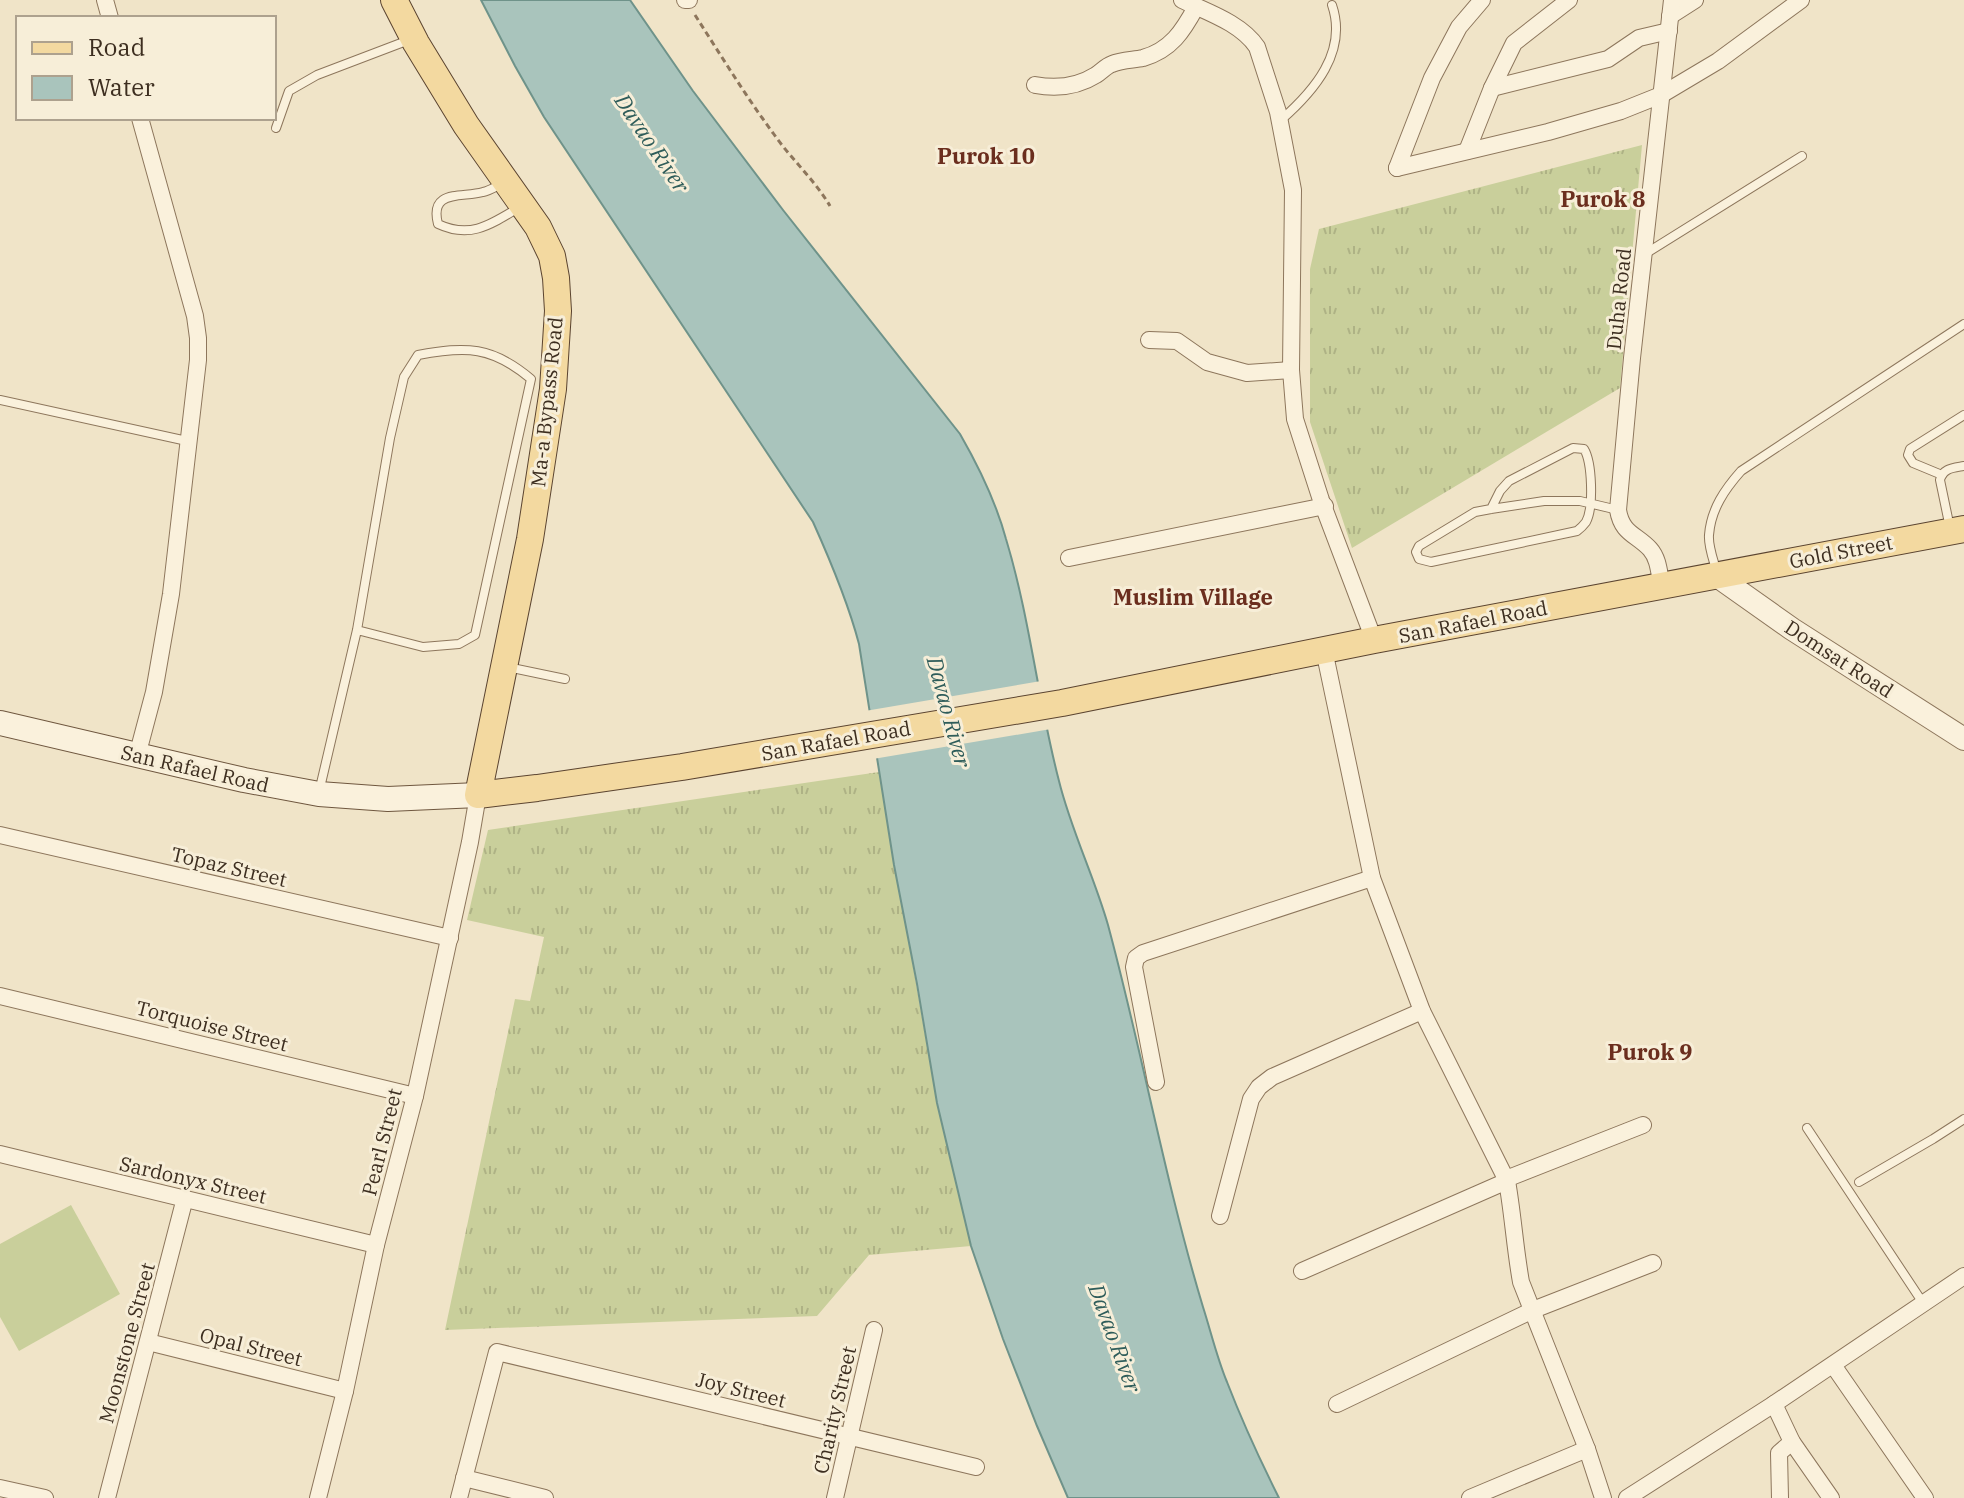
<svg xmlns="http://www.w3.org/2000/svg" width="1964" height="1498" font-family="'IBM Plex Serif',serif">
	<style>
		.grass { fill: url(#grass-tufts) }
		.garden { fill: #c9cf9b }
		.water { fill: #a9c4bc; stroke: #6f938a; stroke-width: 2 }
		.pier { fill: #f0e4c8 }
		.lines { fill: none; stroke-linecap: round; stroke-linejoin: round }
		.service-casing { stroke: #8d765c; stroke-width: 10 }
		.minor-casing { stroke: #8d765c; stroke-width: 18 }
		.tertiary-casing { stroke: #8d765c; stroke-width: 24 }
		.secondary-casing { stroke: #6f573f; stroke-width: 26 }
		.primary-casing { stroke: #5b4430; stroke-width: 28 }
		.path { stroke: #8d765c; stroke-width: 3; stroke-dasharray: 6 4; stroke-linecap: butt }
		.service { stroke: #faf1dc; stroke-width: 8 }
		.minor { stroke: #faf1dc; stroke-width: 16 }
		.tertiary { stroke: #faf1dc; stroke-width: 22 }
		.secondary { stroke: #faf1dc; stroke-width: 24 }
		.primary { stroke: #f3d9a0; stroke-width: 26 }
		.labels { text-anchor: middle; stroke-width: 6; stroke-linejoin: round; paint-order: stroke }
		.street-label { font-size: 20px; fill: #3d2e20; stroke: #f7eed8 }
		.water-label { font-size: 22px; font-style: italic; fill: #2f5d5a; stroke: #f7eed8 }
		.neighbourhood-label { font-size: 22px; font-weight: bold; fill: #6b2e1e; stroke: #f7eed8 }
	</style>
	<defs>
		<pattern id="grass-tufts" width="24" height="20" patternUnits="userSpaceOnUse" patternTransform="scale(2)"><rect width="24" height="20" fill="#c9cf9b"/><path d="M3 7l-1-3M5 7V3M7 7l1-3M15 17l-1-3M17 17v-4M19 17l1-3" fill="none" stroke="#aeb285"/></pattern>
	</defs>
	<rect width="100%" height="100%" fill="#f0e4c8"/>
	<g class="grass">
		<polygon points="1642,145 1620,388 1352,548 1310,422 1310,269 1319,229"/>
		<polygon points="879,772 937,1103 971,1246 869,1255 817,1316 445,1330 515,999 530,1001 544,937 467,920 488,830"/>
	</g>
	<polygon class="garden" points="71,1205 120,1294 19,1351 0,1317 0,1244"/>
	<path class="water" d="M481,0H630L693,91L783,210L960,434C979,467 996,502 1006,539C1030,618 1038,701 1059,781C1071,830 1094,876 1108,925C1142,1051 1165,1181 1203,1307C1211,1332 1217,1358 1227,1382C1242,1421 1260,1460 1279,1498H1068L1037,1426L1003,1339L971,1246L937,1103L917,984L894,865L859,644C848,602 831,562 813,522L544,117L515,66Z"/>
	<polygon class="pier" points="1041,681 1051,729 873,759 865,711"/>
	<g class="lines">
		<g class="service-casing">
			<g id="service">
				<path d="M1281,120C1314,91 1348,52 1332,5"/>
				<polyline points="276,128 289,91 317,75 409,40"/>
				<path d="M501,184C495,187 489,191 483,192C462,198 429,189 438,224C470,239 490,225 518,208"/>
				<polyline points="1645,254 1802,156"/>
				<polyline points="0,400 187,441"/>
				<polyline points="1942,475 1913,463 1908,455 1910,449 1964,415"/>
				<path d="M1491,509L1500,491L1509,481L1573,448L1584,449C1592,462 1594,507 1586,522C1583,526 1581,528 1577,531L1431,562L1419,559L1416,552L1419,546L1475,512L1491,509L1544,501H1580L1618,510"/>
				<path d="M1950,528L1940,480C1943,468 1953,468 1964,466"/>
				<path d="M1717,573C1714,561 1708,547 1709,535C1711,509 1725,489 1741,471L1964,324"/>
				<polyline points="507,667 565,679"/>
				<path d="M319,792L357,630L390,438L404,377L418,355C466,346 492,346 531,379L475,635L459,644L423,647L357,630"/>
				<polyline points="1807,1128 1923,1303"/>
				<polyline points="1859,1182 1933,1139 1964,1119"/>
			</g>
		</g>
		<g class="minor-casing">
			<g id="minor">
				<polyline points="105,0 110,18"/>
				<polyline points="685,0 689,0"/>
				<path d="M1182,0C1207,12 1241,23 1257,47L1278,112L1293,190L1291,370L1295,419L1321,500L1374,640"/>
				<polyline points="1670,16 1695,0"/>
				<path d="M1035,85C1057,89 1077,87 1096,75C1101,72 1106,66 1112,64C1121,60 1133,60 1143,58C1171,50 1183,31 1196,7"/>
				<polyline points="1492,88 1608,59 1639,38 1669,31"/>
				<polyline points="1467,151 1492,88 1514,43 1569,0"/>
				<polyline points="1397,168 1548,132 1621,111 1661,95 1718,61 1801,0"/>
				<polyline points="1397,168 1432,78 1459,27 1482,0"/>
				<polyline points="1149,340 1177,341 1207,362 1247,373 1291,370"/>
				<polyline points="1069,558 1325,506"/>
				<path d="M1662,587C1659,574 1659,559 1650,549C1636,534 1622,534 1618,510L1632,358L1672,0"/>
				<path d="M1324,650L1372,878L1422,1011L1507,1181C1513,1215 1515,1249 1521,1282L1587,1449L1603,1498"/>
				<polyline points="137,756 154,692 171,594 198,360 198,338 195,316 140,118"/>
				<polyline points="0,835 450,938"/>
				<polyline points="0,996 415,1096"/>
				<polyline points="1156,1082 1134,967 1136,958 1143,953 1372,878"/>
				<polyline points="0,1154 376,1245"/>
				<polyline points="1220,1216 1251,1099 1259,1087 1272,1077 1422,1011"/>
				<polyline points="1302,1271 1507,1181 1511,1177 1643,1125"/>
				<polyline points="148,1342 345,1391"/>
				<polyline points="1833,1365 1925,1498"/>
				<polyline points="1337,1404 1533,1310 1653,1263"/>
				<polyline points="1774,1404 1792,1442 1831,1498"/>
				<polyline points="464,1478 545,1498"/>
				<polyline points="0,1488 45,1498"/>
				<polyline points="107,1498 185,1198"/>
				<polyline points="318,1498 345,1391 376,1245 415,1096 470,842 478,795"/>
				<polyline points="459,1498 497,1352 976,1467"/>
				<polyline points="835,1498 874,1330"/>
				<polyline points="1470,1498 1587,1449"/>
				<polyline points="1627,1498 1774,1404 1964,1276"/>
				<polyline points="1780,1498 1779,1453 1792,1442"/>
			</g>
		</g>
		<g class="tertiary-casing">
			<polyline id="tertiary" points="1717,576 1792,629 1964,739"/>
		</g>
		<g class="secondary-casing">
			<polyline id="secondary" points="0,723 244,780 319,794 388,799 478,795"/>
		</g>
		<g class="primary-casing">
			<polyline id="primary" points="394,0 416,43 466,125 538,227 552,256 556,278 558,311 553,389 530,539 478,795 537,788 682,767 1062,703 1374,640 1964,529"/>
		</g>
		<path class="path" d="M695,15C720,54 745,95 773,133C791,159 814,179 830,206"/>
		<use href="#service" class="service"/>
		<use href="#minor" class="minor"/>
		<use href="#tertiary" class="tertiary"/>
		<use href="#secondary" class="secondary"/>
		<use href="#primary" class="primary"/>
	</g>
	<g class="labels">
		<g class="street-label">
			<text transform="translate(1619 299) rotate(-84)" y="7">Duha Road</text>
			<text transform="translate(547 402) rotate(-84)" y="7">Ma-a Bypass Road</text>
			<text transform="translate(1841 552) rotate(-11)" y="7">Gold Street</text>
			<text transform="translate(1473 622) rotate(-11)" y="7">San Rafael Road</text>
			<text transform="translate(1839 659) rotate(33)" y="7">Domsat Road</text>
			<text transform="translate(836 741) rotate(-10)" y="7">San Rafael Road</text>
			<text transform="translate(195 769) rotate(13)" y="7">San Rafael Road</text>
			<text transform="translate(229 867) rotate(13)" y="7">Topaz Street</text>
			<text transform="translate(212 1026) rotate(14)" y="7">Torquoise Street</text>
			<text transform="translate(382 1142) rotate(-76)" y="7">Pearl Street</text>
			<text transform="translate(193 1180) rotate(13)" y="7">Sardonyx Street</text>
			<text transform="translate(127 1343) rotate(-75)" y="7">Moonstone Street</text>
			<text transform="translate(251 1347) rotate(14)" y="7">Opal Street</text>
			<text transform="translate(741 1390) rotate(14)" y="7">Joy Street</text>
			<text transform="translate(835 1410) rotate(-77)" y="7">Charity Street</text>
		</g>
		<g class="water-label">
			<text transform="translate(652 143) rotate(56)" y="8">Davao River</text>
			<text transform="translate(949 712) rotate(75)" y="8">Davao River</text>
			<text transform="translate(1115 1338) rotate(70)" y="8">Davao River</text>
		</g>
		<g class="neighbourhood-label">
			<text x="986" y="164">Purok 10</text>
			<text x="1603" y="207">Purok 8</text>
			<text x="1193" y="605">Muslim Village</text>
			<text x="1650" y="1060">Purok 9</text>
		</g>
	</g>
	<rect x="16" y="16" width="260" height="104" fill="#f7eed8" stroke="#ada18e" stroke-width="2"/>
	<rect x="32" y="42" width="40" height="12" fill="#f3d9a0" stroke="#ada18e" stroke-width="2"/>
	<text x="88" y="56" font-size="24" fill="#3d2e20">Road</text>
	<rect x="32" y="76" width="40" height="24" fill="#a9c4bc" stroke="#ada18e" stroke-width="2"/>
	<text x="88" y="96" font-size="24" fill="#3d2e20">Water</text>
</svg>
